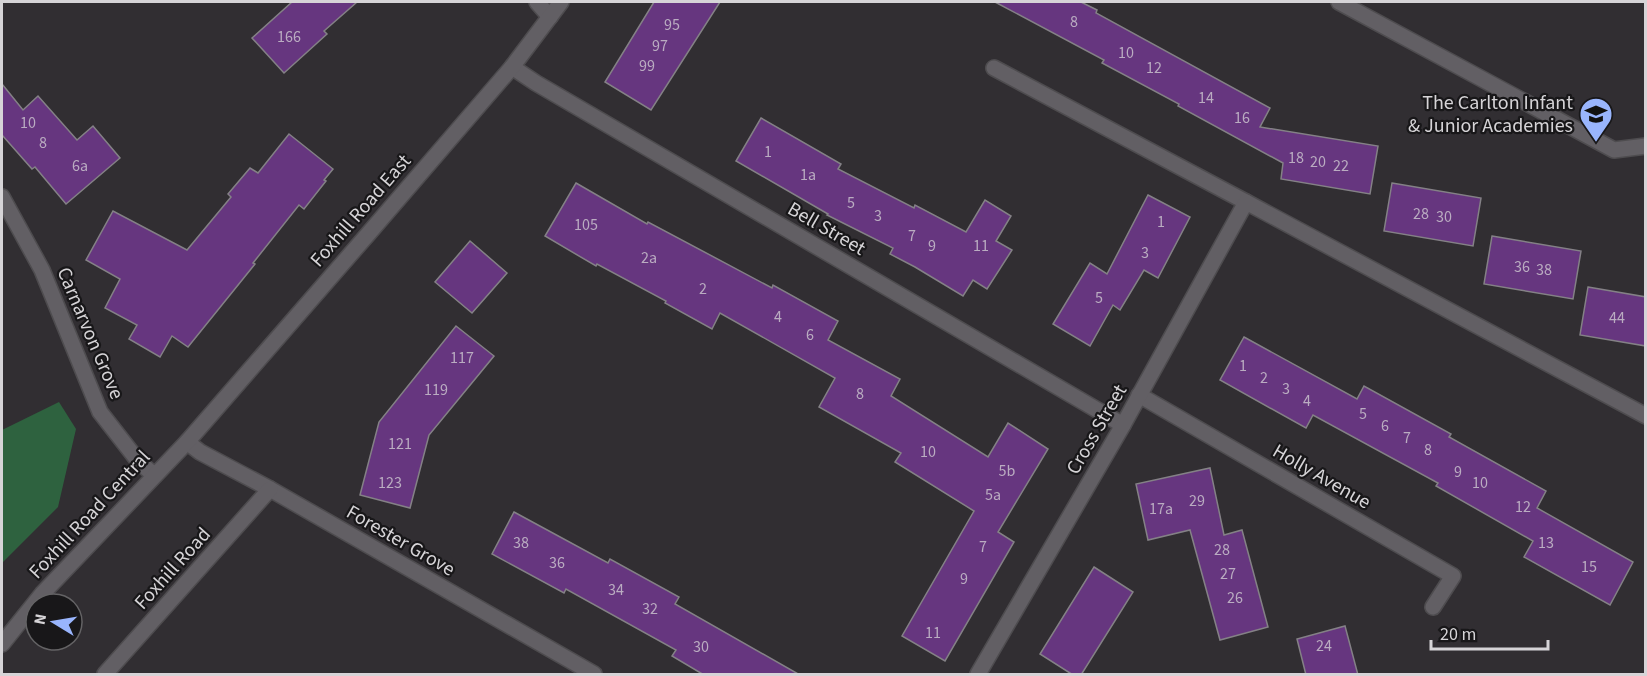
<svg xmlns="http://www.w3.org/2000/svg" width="1647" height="676" font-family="'Source Sans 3',sans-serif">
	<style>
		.green { fill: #2e623f }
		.building { fill: #66367f; stroke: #848186; stroke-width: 1.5 }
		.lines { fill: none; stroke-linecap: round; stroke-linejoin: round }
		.minor-casing { stroke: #4e4c4f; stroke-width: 18 }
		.minor { stroke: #625f64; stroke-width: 15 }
		.labels { text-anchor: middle; stroke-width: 4.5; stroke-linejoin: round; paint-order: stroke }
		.number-label { font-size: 16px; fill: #baacc1 }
		.poi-label { font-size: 20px; fill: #d6d4d7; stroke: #181719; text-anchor: end }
		.street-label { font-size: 20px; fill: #d6d4d7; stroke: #181719 }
	</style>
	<rect width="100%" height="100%" fill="#312e32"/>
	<polygon class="green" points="59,402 76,429 58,507 2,563 2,430"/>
	<g class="building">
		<polygon points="292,2 357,2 324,31 327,34 284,73 252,38"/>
		<polygon points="654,2 720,2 651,110 605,82"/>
		<polygon points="995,2 1081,2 1097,10 1096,13 1270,108 1260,127 1378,146 1370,194 1281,179 1283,163 1178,106 1179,104 1102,63 1104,60"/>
		<polygon points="2,84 23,110 38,96 77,140 93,126 120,158 66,204 35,167 32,169 2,135"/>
		<polygon points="761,118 841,164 838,169 914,208 915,205 966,232 985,200 1011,216 996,241 1012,250 987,289 973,280 963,296 915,267 890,254 893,248 827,215 828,214 736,161"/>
		<polygon points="289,134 333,169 324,180 326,181 304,209 299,205 253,263 255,264 188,347 172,336 160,357 129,339 137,325 105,308 120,279 86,260 113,211 187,250 231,197 228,194 250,168 258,173"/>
		<polygon points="576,183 647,224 648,222 772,288 773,285 838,321 828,340 900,379 891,396 988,457 1008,423 1048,449 998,532 1014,542 945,661 902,636 974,511 895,462 901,453 819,407 835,378 720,313 712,329 665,303 666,301 597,264 596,266 545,236"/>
		<polygon points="1392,183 1481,198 1473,246 1384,231"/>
		<polygon points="1148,195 1190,217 1158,278 1144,270 1120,310 1113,305 1090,346 1053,324 1090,263 1107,274"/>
		<polygon points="1492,236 1581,251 1573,299 1484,284"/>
		<polygon points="470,241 507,273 472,313 435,282"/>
		<polygon points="1588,287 1646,297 1646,346 1580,335"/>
		<polygon points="456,326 494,356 429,435 410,508 360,495 379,422"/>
		<polygon points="1244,337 1357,399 1364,386 1451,434 1449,437 1546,491 1537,508 1633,562 1610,605 1524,557 1533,541 1436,486 1438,483 1313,415 1306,428 1220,380"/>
		<polygon points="1210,468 1224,535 1242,530 1268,627 1220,640 1190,530 1148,540 1136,484"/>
		<polygon points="514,512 608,563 610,559 679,597 675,604 800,675 704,675 672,656 676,650 566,589 564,593 492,554"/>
		<polygon points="1094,567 1133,592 1081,675 1073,675 1040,654"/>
		<polygon points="1345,626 1358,675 1306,675 1297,639"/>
	</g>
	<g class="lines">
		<g class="minor-casing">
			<g id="minor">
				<polyline points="537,2 550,17"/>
				<polyline points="1339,2 1614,150 1646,146"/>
				<polyline points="512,67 536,83 1123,425"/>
				<polyline points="994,68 1246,202"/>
				<polyline points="2,197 42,270 100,412 139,462 154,475"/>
				<polyline points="1139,395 1453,576 1433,607"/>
				<polyline points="187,442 200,452 270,489 594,674"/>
				<polyline points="2,644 42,594 187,442 369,233 512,67 561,2"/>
				<polyline points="105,674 270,489"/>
				<polyline points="978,674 1123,425 1246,202 1646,416"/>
			</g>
		</g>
		<use href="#minor" class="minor"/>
	</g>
	<defs>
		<g id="school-pin" transform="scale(1.725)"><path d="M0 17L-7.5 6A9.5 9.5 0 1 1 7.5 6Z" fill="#99b5fd" stroke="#181719"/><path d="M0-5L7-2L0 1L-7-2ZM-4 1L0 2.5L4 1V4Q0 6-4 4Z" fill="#111"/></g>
	</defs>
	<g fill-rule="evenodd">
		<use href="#school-pin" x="1596" y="114"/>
	</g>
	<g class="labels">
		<g class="number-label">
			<text x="1074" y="27">8</text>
			<text x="672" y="30">95</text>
			<text x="289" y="42">166</text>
			<text x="660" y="51">97</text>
			<text x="1126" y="58">10</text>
			<text x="647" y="71">99</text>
			<text x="1154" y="73">12</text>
			<text x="1206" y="103">14</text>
			<text x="1242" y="123">16</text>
			<text x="28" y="128">10</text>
			<text x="43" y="148">8</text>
			<text x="768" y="157">1</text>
			<text x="1296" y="163">18</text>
			<text x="1318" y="167">20</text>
			<text x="80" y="171">6a</text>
			<text x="1341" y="171">22</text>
			<text x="808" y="180">1a</text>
			<text x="851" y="208">5</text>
			<text x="1421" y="219">28</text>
			<text x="878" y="221">3</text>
			<text x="1444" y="222">30</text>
			<text x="1161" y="227">1</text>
			<text x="586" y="230">105</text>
			<text x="912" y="241">7</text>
			<text x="932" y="251">9</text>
			<text x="981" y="251">11</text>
			<text x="1145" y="258">3</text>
			<text x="649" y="263">2a</text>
			<text x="1522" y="272">36</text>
			<text x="1544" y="275">38</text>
			<text x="703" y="294">2</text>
			<text x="1099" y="303">5</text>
			<text x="778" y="322">4</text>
			<text x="1617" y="323">44</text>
			<text x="810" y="340">6</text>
			<text x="462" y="363">117</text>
			<text x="1243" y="371">1</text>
			<text x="1264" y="383">2</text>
			<text x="1286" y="394">3</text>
			<text x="436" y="395">119</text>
			<text x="860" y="399">8</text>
			<text x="1307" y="406">4</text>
			<text x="1363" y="419">5</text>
			<text x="1385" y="431">6</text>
			<text x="1407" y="443">7</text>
			<text x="400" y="449">121</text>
			<text x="1428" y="455">8</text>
			<text x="928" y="457">10</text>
			<text x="1007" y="476">5b</text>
			<text x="1458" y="477">9</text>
			<text x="390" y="488">123</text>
			<text x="1480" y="488">10</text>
			<text x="993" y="500">5a</text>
			<text x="1197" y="506">29</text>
			<text x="1523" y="512">12</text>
			<text x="1161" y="514">17a</text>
			<text x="521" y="548">38</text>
			<text x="1546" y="548">13</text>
			<text x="983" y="552">7</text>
			<text x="1222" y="555">28</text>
			<text x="557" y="568">36</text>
			<text x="1589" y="572">15</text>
			<text x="1228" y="579">27</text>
			<text x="964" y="584">9</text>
			<text x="616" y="595">34</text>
			<text x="1235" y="603">26</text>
			<text x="650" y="614">32</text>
			<text x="933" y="638">11</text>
			<text x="1324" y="651">24</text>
			<text x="701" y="652">30</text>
		</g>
		<g class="poi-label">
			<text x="1573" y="109">The Carlton Infant<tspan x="1573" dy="23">&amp; Junior Academies</tspan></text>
		</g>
		<g class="street-label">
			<text transform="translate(360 210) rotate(-49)" y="7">Foxhill Road East</text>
			<text transform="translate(827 228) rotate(30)" y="7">Bell Street</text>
			<text transform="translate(91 333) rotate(67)" y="7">Carnarvon Grove</text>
			<text transform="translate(1096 429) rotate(-60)" y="7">Cross Street</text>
			<text transform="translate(1322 476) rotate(30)" y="7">Holly Avenue</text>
			<text transform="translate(89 514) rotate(-47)" y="7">Foxhill Road Central</text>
			<text transform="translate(401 540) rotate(30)" y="7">Forester Grove</text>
			<text transform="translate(172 568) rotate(-48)" y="7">Foxhill Road</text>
		</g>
	</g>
	<rect width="1647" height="676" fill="none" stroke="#d6d4d7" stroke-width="6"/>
	<g transform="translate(54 622) rotate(281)"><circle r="28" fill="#181719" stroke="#646365" stroke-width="1.5"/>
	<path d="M0-4.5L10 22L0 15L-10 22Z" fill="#99b5fd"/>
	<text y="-9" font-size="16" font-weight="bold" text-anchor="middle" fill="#d6d4d7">N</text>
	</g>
	<path d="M1431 640v9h117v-9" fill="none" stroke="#d6d4d7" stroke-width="3"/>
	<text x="1440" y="640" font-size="18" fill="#d6d4d7" stroke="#181719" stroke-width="4.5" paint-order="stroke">20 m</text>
</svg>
